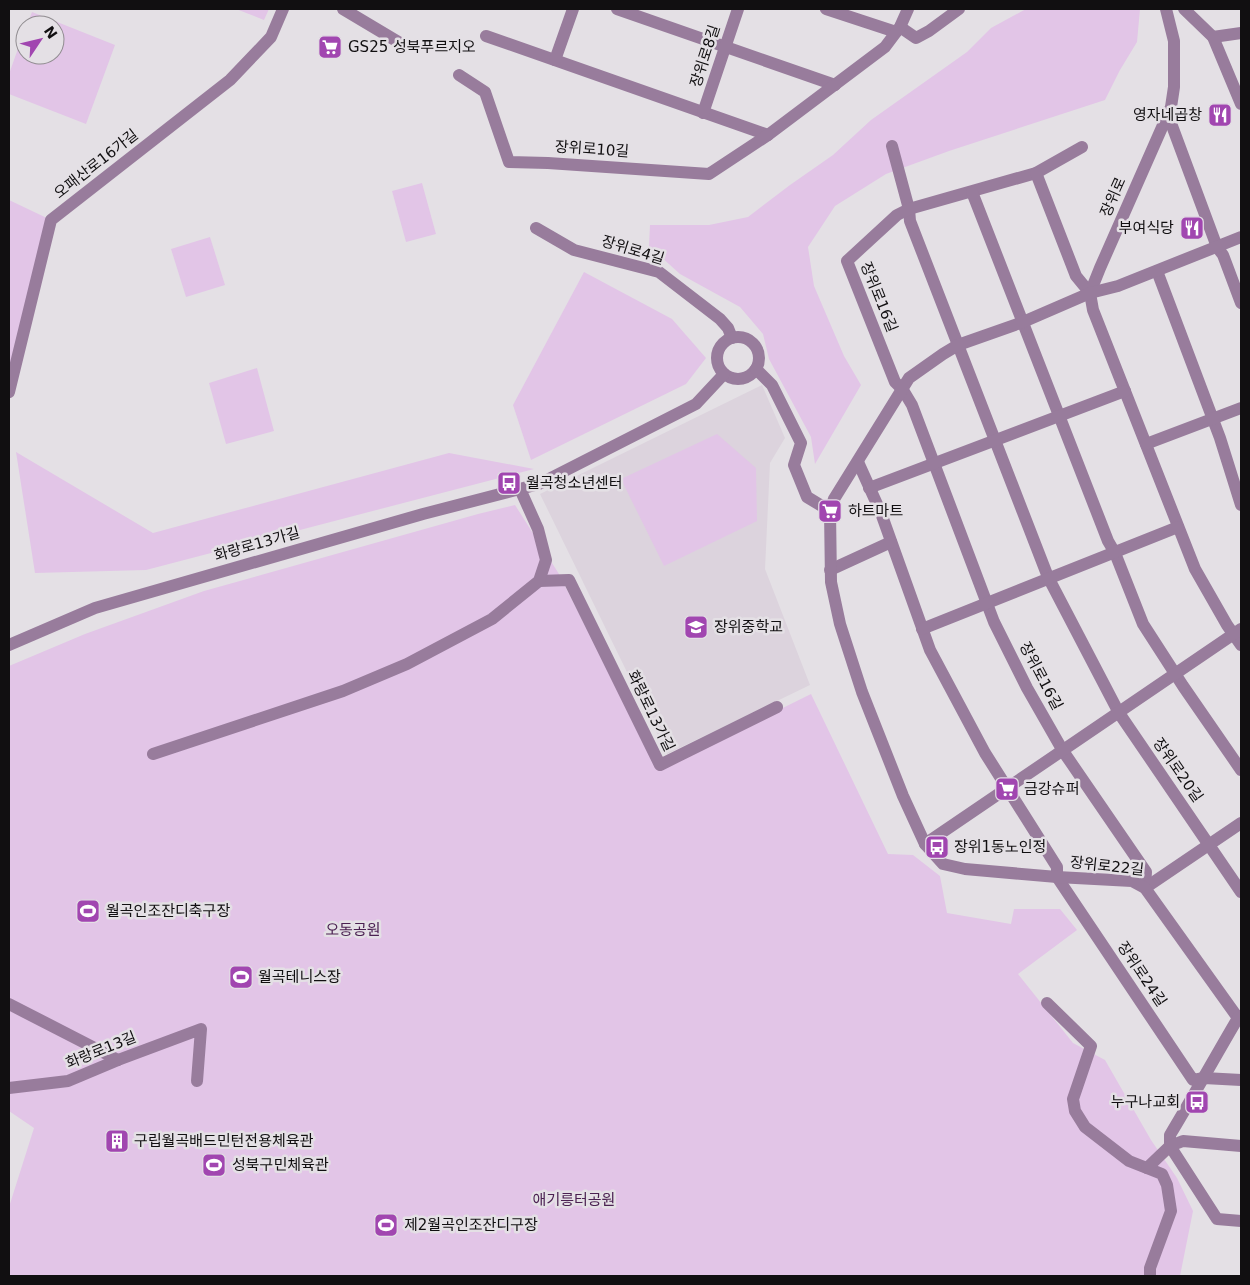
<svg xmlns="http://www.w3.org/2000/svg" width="1250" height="1285" font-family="'DejaVu Sans','Noto Sans KR',sans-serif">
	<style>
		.built { fill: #dcd3dd }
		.green { fill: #e2c5e7 }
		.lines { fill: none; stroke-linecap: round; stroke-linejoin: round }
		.minor { stroke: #987c9c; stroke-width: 12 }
		.tertiary { stroke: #987c9c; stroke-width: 12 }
		.labels { text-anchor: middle; stroke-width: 5; stroke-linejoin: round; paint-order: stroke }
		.poi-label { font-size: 15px; fill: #110f11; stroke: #e4e0e5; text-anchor: start }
		.street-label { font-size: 15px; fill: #110f11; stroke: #e4e0e5 }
		.park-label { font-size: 15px; fill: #4b2152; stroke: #e4e0e5 }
	</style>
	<rect width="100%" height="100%" fill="#e4e0e5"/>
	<polygon class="built" points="762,385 785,438 770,463 765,569 810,685 667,754 540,494"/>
	<g class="green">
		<polygon points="236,9 269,9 264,20"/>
		<polygon points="1026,9 1140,9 1137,42 1120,70 1105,100 949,151 886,174 835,206 808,247 814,286 844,356 861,385 815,464 811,437 769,359 763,334 740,307 680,274 649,246 650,225 709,225 748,217 790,185 833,155 871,120 967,52 991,28"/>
		<polygon points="32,12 115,45 86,124 9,94 9,74 25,29 25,55 55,55 55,25 27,25"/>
		<polygon points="422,183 436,234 406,242 392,191"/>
		<polygon points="9,200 51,220 9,392"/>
		<polygon points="210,237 225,285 186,297 171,249"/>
		<polygon points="584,272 672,319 706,358 686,384 531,460 513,405"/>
		<polygon points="257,368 274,431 226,444 209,383"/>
		<polygon points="717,434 756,468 757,521 664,566 621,479"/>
		<polygon points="16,452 153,533 449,453 534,469 146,570 35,573"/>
		<polygon points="515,505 559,574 658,770 811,694 888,854 913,855 940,876 947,913 1011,924 1014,909 1060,909 1077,930 1018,974 1073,1043 1105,1060 1151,1140 1177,1178 1193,1211 1180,1276 9,1276 9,1207 34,1128 9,1111 9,666 85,634 204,591 478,514"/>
	</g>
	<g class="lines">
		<g class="minor">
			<polyline points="343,9 405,46"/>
			<polyline points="617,9 835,85"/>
			<polyline points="826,9 896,32"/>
			<polyline points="900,27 916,38 929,31 959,9"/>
			<polyline points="486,36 768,135"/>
			<polyline points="1213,37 1241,33"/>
			<polyline points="555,60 573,9"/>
			<polyline points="459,75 485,92 509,162 548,163 709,174 768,135 885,47 900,27 908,9"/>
			<polyline points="703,113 738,9"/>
			<polyline points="1168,115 1217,247 1223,255 1241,303"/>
			<polyline points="892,146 909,209 910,221 1048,577 1119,713 1241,892"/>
			<polyline points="1082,147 1036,173 909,209 897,215 847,261 895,382 903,390 912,405 994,622 1027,688 1063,751 1146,872 1145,888"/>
			<polyline points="1036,173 1076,276 1090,293 1093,310 1195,569 1227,625 1241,645"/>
			<polyline points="972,192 1108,541 1115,553 1143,624 1183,686 1241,770"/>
			<polyline points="536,228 574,250 659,272 720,319 728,328 732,338"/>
			<polyline points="1157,271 1220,438 1241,505"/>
			<polyline points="1090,293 1100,268 1171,107 1174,87 1174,41 1166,9"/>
			<circle cx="738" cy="358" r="21"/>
			<polyline points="756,369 772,385 801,443 794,465 807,497 830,511"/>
			<polyline points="9,392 51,220 230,80 271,37 283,9"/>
			<polyline points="1146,444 1241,408"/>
			<polyline points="858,462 881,513 930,650 985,753 1057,867 1057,877 1193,1080 1204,1078 1241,1080"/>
			<polyline points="869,488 1125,391"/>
			<polyline points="830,570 891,542"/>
			<polyline points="539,581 569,580 660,765 777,707"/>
			<polyline points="922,629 1178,527"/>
			<polyline points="9,645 95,608 423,514 539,484 696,404 724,374"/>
			<polyline points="153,754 343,691 407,664 492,619 539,581 546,560 538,529 520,489"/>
			<polyline points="925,844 1241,629"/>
			<polyline points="1145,888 1241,823"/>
			<polyline points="1047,1003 1091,1046 1073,1099 1075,1111 1085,1127 1129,1161 1162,1174 1167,1185 1171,1211 1150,1268 1150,1276"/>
			<polyline points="9,1004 118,1060"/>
			<polyline points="1238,1018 1145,888 1132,881 1057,877 965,869 943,864 925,844 903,796 862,692 840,624 831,582 830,511 834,499 909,378 943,354 958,345 1023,322 1090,293 1118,286 1241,237"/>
			<polyline points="9,1088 68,1081 118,1060 201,1029 197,1081"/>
			<path d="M1170,1146V1135C1193,1097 1215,1057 1238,1018L1241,1016"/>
			<polyline points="1170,1146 1217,1219 1241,1221"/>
			<polyline points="1147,1168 1170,1146 1183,1141 1241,1146"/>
		</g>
		<polyline class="tertiary" points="1184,9 1213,37 1241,104"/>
	</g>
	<defs>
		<g id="supermarket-square" transform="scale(1.25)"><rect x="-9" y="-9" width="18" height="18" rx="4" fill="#a146b0" stroke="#e4e0e5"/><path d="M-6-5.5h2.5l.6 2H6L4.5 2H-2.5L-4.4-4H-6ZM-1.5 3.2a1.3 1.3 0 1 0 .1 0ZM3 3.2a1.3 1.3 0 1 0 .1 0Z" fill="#fff"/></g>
		<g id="restaurant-square" transform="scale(1.25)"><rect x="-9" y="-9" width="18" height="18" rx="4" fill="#a146b0" stroke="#e4e0e5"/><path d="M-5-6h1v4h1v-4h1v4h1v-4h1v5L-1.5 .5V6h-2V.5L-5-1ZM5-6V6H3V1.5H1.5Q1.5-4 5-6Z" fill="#fff"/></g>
		<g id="bus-square" transform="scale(1.25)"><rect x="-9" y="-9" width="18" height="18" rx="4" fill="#a146b0" stroke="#e4e0e5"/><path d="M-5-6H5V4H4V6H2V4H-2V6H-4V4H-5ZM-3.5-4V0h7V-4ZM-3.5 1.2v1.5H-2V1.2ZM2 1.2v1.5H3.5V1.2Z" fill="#fff"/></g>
		<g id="school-square" transform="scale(1.25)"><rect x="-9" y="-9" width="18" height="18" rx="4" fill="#a146b0" stroke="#e4e0e5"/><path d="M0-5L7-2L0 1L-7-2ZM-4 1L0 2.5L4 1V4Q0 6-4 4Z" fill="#fff"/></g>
		<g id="stadium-square" transform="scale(1.25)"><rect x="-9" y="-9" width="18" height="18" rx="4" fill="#a146b0" stroke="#e4e0e5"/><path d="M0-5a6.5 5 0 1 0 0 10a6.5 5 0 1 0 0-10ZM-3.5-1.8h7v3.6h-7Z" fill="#fff"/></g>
		<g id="building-square" transform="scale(1.25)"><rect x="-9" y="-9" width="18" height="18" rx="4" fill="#a146b0" stroke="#e4e0e5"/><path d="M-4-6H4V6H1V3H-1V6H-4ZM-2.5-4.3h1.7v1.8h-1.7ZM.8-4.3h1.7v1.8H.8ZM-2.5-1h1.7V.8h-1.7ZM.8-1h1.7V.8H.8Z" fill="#fff"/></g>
	</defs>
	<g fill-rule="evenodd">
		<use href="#supermarket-square" x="330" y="47"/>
		<use href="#restaurant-square" x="1220" y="115"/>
		<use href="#restaurant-square" x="1192" y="228"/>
		<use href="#bus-square" x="509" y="483"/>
		<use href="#supermarket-square" x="830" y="511"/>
		<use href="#school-square" x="696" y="627"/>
		<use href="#supermarket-square" x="1007" y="789"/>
		<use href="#bus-square" x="937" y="847"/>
		<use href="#stadium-square" x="88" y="911"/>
		<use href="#stadium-square" x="241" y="977"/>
		<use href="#bus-square" x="1197" y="1102"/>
		<use href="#building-square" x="117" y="1141"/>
		<use href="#stadium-square" x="214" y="1165"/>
		<use href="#stadium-square" x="386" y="1225"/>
	</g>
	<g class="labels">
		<g class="poi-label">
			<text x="348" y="52">GS25 성북푸르지오</text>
			<text x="1202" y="120" text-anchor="end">영자네곱창</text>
			<text x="1174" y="233" text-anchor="end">부여식당</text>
			<text x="526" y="488">월곡청소년센터</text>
			<text x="848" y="516">하트마트</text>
			<text x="714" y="632">장위중학교</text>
			<text x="1024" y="794">금강슈퍼</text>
			<text x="954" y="852">장위1동노인정</text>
			<text x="106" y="916">월곡인조잔디축구장</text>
			<text x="258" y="982">월곡테니스장</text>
			<text x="1180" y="1107" text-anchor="end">누구나교회</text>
			<text x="134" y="1146">구립월곡배드민턴전용체육관</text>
			<text x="232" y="1170">성북구민체육관</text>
			<text x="404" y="1230">제2월곡인조잔디구장</text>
		</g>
		<g class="street-label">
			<text transform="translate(705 56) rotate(-72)" y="5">장위로8길</text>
			<text transform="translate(592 149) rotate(4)" y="5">장위로10길</text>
			<text transform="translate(96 164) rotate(-38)" y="5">오패산로16가길</text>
			<text transform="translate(1113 197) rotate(-66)" y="5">장위로</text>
			<text transform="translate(633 250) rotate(17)" y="5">장위로4길</text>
			<text transform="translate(879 297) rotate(68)" y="5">장위로16길</text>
			<text transform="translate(257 544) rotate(-16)" y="5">화랑로13가길</text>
			<text transform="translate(1041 676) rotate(62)" y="5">장위로16길</text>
			<text transform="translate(651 711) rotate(64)" y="5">화랑로13가길</text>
			<text transform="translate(1178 770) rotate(55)" y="5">장위로20길</text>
			<text transform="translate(1107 866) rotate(6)" y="5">장위로22길</text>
			<text transform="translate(1142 974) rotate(56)" y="5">장위로24길</text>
			<text transform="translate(101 1050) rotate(-22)" y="5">화랑로13길</text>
		</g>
		<g class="park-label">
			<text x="353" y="935">오동공원</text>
			<text x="574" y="1205">애기릉터공원</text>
		</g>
	</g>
	<rect width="1250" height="1285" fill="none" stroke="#110f11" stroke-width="20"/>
	<g transform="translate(40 40) rotate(55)"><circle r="24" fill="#e4e0e5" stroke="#908c90"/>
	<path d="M0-4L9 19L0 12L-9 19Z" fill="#a146b0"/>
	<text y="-8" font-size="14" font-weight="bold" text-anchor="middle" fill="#110f11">N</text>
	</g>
</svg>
